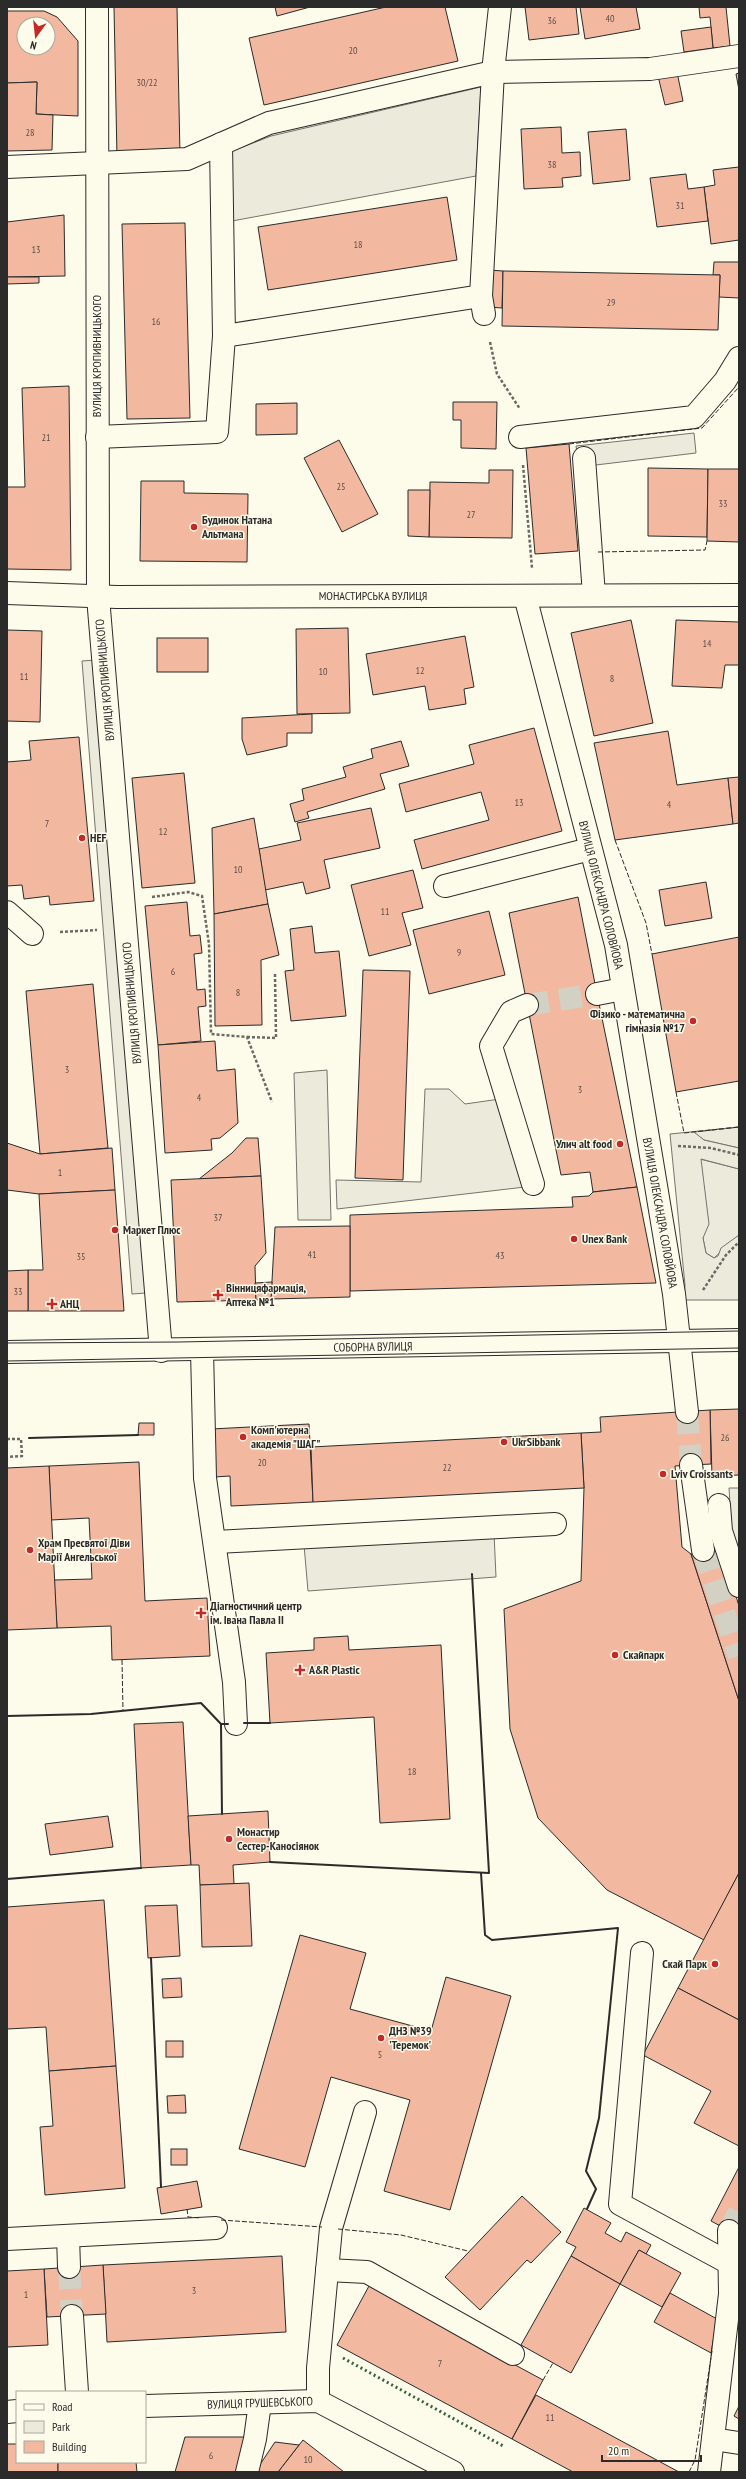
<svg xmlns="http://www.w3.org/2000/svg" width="746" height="2479" font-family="'PT Sans Narrow',sans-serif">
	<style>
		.green { fill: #ecebdb; stroke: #74746e }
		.parking { fill: #eceadb; stroke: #74746e }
		.building { fill: #f2b8a0; stroke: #2b2b2b; fill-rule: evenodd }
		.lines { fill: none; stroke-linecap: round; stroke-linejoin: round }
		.minor-tunnel { stroke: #d3d1c4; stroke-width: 22; stroke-dasharray: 22 11; stroke-linecap: butt }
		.minor-casing { stroke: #2b2b2b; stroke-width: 24 }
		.path { stroke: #6a6964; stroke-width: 2.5; stroke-dasharray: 3 2; stroke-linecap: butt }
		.minor { stroke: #fdfbea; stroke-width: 22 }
		.tram { stroke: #2b2b2b; stroke-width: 1 }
		.hedge { stroke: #34623c; stroke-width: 3; stroke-dasharray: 2 3; stroke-linecap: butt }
		.fence { stroke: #2b2b2b; stroke-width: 1; stroke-dasharray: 5 2; stroke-linecap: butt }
		.wall { stroke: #2b2b2b; stroke-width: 2 }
		.poi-dot { fill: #c62828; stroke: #fdfbea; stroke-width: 1.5 }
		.labels { text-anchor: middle; stroke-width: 3; stroke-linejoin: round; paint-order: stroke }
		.number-label { font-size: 10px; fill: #5d4e48 }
		.street-label { font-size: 12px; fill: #2b2b2b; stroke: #fdfbea }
		.poi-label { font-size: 12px; font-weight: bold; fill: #2b2b2b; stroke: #fdfbea; text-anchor: start }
	</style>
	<rect width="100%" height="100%" fill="#fdfbea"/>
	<g class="green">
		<polygon points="481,87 476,176 232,221 230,152 271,136"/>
		<polygon points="425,1089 449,1089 465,1104 500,1099 525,1187 337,1209 336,1180 421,1182"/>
		<polygon points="739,1127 739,1148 704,1140 693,1132"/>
		<polygon points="700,1159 739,1169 739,1235 714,1258 706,1253 703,1238 705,1229"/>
		<polygon points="494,1533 496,1577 308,1591 304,1545"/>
	</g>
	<g class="parking">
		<polygon points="694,433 696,453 579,467 576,446"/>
		<polygon points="95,660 146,1293 132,1294 82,661"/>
		<polygon points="327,1070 331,1220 298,1220 294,1073"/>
		<polygon points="739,1127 694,1132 704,1140 739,1148 739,1169 701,1159 709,1224 703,1238 706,1253 714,1258 718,1256 721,1248 739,1235 739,1300 684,1300 685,1285 670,1134"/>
		<polygon points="729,1488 739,1488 739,1555 732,1537"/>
	</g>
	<g class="building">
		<polygon points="114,7 177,7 180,156 117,158"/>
		<polygon points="275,7 310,7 277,16"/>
		<polygon points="386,7 445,7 458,61 264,105 249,38"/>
		<polygon points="525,7 576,7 579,34 529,40"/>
		<polygon points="580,7 636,7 640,29 585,39"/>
		<polygon points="699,7 726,7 730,46 713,48 710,17 700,18"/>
		<path d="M7,11H44L57,17L78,41V116L36,114L37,82L7,83ZM24,24H48V48H24Z"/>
		<polygon points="711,27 713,48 684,52 681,31"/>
		<polygon points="677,72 683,101 665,105 658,76"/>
		<polygon points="739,73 739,90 736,74"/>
		<polygon points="37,82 36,114 53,115 52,150 7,151 7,83"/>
		<polygon points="561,127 562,153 580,152 581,176 562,178 563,187 524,189 521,129"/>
		<polygon points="626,129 630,180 593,184 588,132"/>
		<polygon points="739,167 739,240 711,244 704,187 715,185 713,170"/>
		<polygon points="686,174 688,189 704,187 708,221 657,227 650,178"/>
		<polygon points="447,197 457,260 268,290 258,227"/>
		<polygon points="64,215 65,276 7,277 7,222"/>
		<polygon points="185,223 190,418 127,419 122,224"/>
		<polygon points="714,262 739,262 739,298 719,297 720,275 713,275"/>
		<polygon points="489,270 503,271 502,308 488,307"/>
		<polygon points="503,271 720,275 718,330 502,326"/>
		<polygon points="7,277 39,277 39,283 7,284"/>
		<polygon points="69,386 71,570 7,569 7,487 25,487 22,388"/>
		<polygon points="453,402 497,402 496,449 461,448 461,420 453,420"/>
		<polygon points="297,403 297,434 256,435 256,404"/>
		<polygon points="339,440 378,514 342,532 304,458"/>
		<polygon points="569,444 578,551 535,554 526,448"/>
		<polygon points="648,468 708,469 707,537 648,536"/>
		<polygon points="708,469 739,469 739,542 707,541"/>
		<polygon points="489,470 513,470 512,538 429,537 430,482 489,483"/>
		<polygon points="141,481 184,481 184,493 248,494 247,562 140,561"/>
		<polygon points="408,490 430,490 429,537 408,536"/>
		<polygon points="631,620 653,723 594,736 571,633"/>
		<polygon points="676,620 739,622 739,665 725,665 722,688 672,686"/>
		<polygon points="348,628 350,713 297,714 296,629"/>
		<polygon points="7,630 42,631 40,722 7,721"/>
		<polygon points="465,636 474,687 464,689 466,704 429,710 425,686 373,695 366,654"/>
		<rect x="157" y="638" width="51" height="34"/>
		<polygon points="312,714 312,733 287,733 287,746 247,755 242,739 242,718"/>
		<polygon points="534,728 562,831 422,869 414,840 489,820 481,792 406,812 399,784 474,764 469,745"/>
		<polygon points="668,731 677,785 728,778 733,824 615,840 594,743"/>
		<polygon points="79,737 94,901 50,905 49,896 24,899 22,885 7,886 7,762 31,760 29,741"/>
		<polygon points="401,741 409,766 380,774 385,789 307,812 309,818 295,822 290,804 304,800 302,789 346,777 343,767 373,758 371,749"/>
		<polygon points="184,773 195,883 142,888 132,778"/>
		<polygon points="739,777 739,823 733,824 728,778"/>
		<polygon points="371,808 380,848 324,860 330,888 306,894 303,882 265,890 259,849 301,840 297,823"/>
		<polygon points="254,818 268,904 214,914 212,828"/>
		<polygon points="413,870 423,908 402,913 411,945 369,956 351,885"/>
		<polygon points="706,882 712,918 665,926 659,890"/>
		<polygon points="578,897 597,994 637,1187 593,1192 590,1172 561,1175 509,913"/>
		<polygon points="187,902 190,936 200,935 202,953 194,954 197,990 205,989 206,1006 198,1007 201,1041 158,1045 145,906"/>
		<polygon points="268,904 279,955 261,960 262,1025 215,1026 214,914"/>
		<polygon points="489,911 505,975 429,994 413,930"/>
		<polygon points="312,926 315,953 339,951 346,1016 291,1021 285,971 294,970 290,929"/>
		<polygon points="739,937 739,1081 676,1092 652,954"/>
		<polygon points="363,970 410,971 403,1180 355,1178"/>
		<polygon points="93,984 108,1148 40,1154 26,991"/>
		<polygon points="215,1041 217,1071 235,1069 238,1123 220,1138 211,1139 212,1150 165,1153 158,1045"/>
		<polygon points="246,1138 258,1138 261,1176 199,1179 232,1153"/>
		<polygon points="7,1143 40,1154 112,1148 115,1190 39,1194 7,1190"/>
		<polygon points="261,1176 266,1253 255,1266 256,1300 177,1302 171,1180"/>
		<polygon points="637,1187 656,1283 350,1291 350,1215 573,1207 572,1197 589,1196 593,1192"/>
		<polygon points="115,1190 124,1311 28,1311 28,1270 43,1270 39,1194"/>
		<polygon points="350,1226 350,1297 271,1299 275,1227"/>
		<polygon points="28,1270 28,1311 7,1311 7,1271"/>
		<polygon points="272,1282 271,1299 256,1300 255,1283"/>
		<polygon points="739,1409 739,1475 712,1476 710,1410"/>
		<polygon points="710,1410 711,1464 675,1466 682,1547 691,1554 739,1701 739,1873 704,1940 607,1890 538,1818 510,1729 504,1609 581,1581 584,1488 581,1433 601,1432 600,1417"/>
		<polygon points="139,1423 154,1423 154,1435 138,1435"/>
		<polygon points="309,1424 313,1502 231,1506 230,1476 214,1477 211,1429"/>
		<polygon points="581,1433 584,1488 313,1502 311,1447"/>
		<polygon points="139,1462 145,1601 207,1598 210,1656 112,1660 111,1626 57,1628 54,1580 92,1579 89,1518 51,1520 49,1466"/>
		<polygon points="49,1466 57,1628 7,1630 7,1468"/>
		<polygon points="720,1545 739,1606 739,1701 691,1554"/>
		<polygon points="348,1636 349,1650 441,1645 450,1819 380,1823 374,1717 270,1723 266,1653 314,1650 314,1638"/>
		<polygon points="183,1722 191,1865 141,1868 134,1724"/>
		<polygon points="268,1811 270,1862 233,1865 234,1884 200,1885 199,1865 191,1865 188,1816"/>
		<polygon points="108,1816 113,1847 50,1855 45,1824"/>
		<polygon points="739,1873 739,2020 678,1988"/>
		<polygon points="249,1883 252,1946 202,1947 200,1885"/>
		<polygon points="104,1900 116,2066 49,2071 46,2027 7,2029 7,1907"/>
		<polygon points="177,1905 180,1956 148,1958 145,1906"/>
		<polygon points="300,1935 366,1953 350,2009 431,2031 446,1977 511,1996 450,2210 384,2191 410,2100 331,2077 305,2167 239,2149"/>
		<polygon points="181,1978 182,1997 163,1998 162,1979"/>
		<polygon points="678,1988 739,2020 739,2146 694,2123 711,2091 643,2055"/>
		<rect x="166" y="2041" width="17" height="16"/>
		<polygon points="116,2066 125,2188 45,2195 40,2127 53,2126 49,2071"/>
		<polygon points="185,2095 186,2113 168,2113 167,2096"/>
		<rect x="171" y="2149" width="16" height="16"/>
		<polygon points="739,2167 739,2236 711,2221"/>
		<polygon points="197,2181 202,2207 161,2214 157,2188"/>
		<polygon points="522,2196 561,2232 531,2263 527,2260 480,2310 445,2277"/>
		<polygon points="584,2208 611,2223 605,2233 621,2242 626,2232 651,2245 646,2254 639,2250 620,2284 571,2256 576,2247 566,2242"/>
		<polygon points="639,2250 681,2273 662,2307 620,2284"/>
		<polygon points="282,2256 286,2332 107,2342 103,2265"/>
		<polygon points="571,2256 620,2284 571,2373 521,2345"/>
		<polygon points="103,2265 106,2314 47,2317 44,2269"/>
		<polygon points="44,2269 48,2345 7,2347 7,2271"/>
		<polygon points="369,2286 543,2380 512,2439 337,2345"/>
		<polygon points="670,2293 717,2319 711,2353 654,2322"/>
		<polygon points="536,2395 679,2472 573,2472 512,2439"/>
		<polygon points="739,2406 739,2419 734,2416"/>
		<polygon points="185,2437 247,2437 238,2472 175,2472"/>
		<polygon points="303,2440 344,2472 278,2472"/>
		<polygon points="275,2442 299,2445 278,2472 255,2472"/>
		<polygon points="7,2444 17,2444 17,2462 58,2462 58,2472 7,2472"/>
		<polygon points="58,2462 136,2462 137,2472 58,2472"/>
	</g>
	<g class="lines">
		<g class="minor-tunnel">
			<polyline points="527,1005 597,994"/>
			<polyline points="687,1412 691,1465"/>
			<polyline points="703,1550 739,1656"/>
			<polyline points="729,2231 739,2212"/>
			<polyline points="69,2267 72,2316"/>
		</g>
		<g class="minor-casing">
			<g id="minor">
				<polyline points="97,7 98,597 161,1351"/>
				<polyline points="221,144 224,336"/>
				<polyline points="7,167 187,159 269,123 493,72 650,69 739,56"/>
				<polyline points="481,296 484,314"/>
				<polyline points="97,437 217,432 224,336 481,296 493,72 500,7"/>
				<polyline points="520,437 694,417 725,381 739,358"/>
				<polyline points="584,458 594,595"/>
				<polyline points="7,593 117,597 739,595"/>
				<polyline points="525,596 616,945 674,1294 687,1412"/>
				<polyline points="445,886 590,849"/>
				<polyline points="7,912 32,934"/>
				<polyline points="597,994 623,989"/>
				<polyline points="527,1005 511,1012 491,1046 533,1184"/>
				<polyline points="202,1350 205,1478 234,1682 236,1724"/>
				<polyline points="7,1352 739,1340"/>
				<polyline points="691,1465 703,1550"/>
				<polyline points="719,1505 721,1531 739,1586"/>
				<polyline points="216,1542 555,1524"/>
				<polyline points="642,1953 620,2204 729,2263"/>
				<polyline points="68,2236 69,2267"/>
				<polyline points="7,2239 216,2228"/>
				<polyline points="327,2270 367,2272 513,2354"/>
				<polyline points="72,2316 77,2392"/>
				<polyline points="318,2401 318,2368 331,2228 365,2112"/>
				<polyline points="145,2406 318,2401 453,2472"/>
				<polyline points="7,2412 17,2411"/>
				<polyline points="713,2439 739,2443"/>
				<polyline points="247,2472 255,2439 260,2403"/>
				<polyline points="709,2472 730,2294 729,2231"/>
			</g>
		</g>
		<g class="path">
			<polyline points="490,342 497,374 520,409"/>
			<polyline points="523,465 532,568"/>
			<polyline points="152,897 188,892 202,896 209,944 211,1034 247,1037 272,1102"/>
			<polyline points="60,932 97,930"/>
			<polyline points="247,1037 276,1038 275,974"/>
			<polyline points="678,1146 711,1148 739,1155"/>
			<polyline points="703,1290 726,1255 739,1242"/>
			<polyline points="7,1439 21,1439 22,1456 7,1457"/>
		</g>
		<use href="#minor" class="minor"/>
		<g class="tram">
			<polyline points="7,1343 179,1342 739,1331"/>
			<polyline points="7,1361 739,1348"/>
		</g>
		<polyline class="hedge" points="343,2358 505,2447"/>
		<g class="fence">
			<polyline points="569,444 702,428 739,387"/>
			<polyline points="598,552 705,550 707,541"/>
			<polyline points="615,840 646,923 652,954"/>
			<polyline points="676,1092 684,1133 739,1127"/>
			<polyline points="122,1660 123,1711"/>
			<polyline points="187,2209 188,2217 201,2218"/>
			<polyline points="221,2220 322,2227"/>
			<polyline points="338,2229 401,2235 468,2251"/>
			<polyline points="543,2380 553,2363"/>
			<polyline points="689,2472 695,2460 712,2351"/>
		</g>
		<g class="wall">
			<polyline points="29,1438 138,1435"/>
			<polyline points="7,1716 91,1714 201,1703 221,1724"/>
			<polyline points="244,1723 270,1723"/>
			<polyline points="222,1814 221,1724 228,1724"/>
			<polyline points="270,1862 489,1873 472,1574"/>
			<polyline points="481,1873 485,1935 492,1940 618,1928 599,2118 586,2171 596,2189 587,2209"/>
			<polyline points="7,1879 141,1868"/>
			<polyline points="151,1958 161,2187"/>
		</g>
	</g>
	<g class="poi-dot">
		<circle cx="194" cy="527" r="4"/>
		<circle cx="82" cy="838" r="4"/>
		<circle cx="693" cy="1021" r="4"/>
		<circle cx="620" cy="1144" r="4"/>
		<circle cx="115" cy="1230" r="4"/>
		<circle cx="574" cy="1239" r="4"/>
		<path d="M216 1289h4v4h4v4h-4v4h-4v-4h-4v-4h4z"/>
		<path d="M50 1298h4v4h4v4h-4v4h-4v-4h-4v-4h4z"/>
		<circle cx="243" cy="1437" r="4"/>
		<circle cx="504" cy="1442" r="4"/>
		<circle cx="663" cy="1474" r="4"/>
		<circle cx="30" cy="1550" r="4"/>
		<path d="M199 1607h4v4h4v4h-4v4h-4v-4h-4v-4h4z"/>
		<circle cx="615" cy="1655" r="4"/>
		<path d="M298 1664h4v4h4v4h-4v4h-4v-4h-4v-4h4z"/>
		<circle cx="229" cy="1839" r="4"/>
		<circle cx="715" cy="1964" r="4"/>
		<circle cx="381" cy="2038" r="4"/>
	</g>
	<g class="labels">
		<g class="number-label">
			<text x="610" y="22">40</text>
			<text x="552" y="24">36</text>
			<text x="353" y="54">20</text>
			<text x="147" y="86">30/22</text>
			<text x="30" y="136">28</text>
			<text x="552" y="168">38</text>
			<text x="680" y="209">31</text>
			<text x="358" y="248">18</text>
			<text x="36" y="253">13</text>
			<text x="611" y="306">29</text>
			<text x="156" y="325">16</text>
			<text x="46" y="441">21</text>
			<text x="341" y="490">25</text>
			<text x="723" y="507">33</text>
			<text x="471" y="518">27</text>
			<text x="707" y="647">14</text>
			<text x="420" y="674">12</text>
			<text x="323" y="675">10</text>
			<text x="24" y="680">11</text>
			<text x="612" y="682">8</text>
			<text x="519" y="806">13</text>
			<text x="669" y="808">4</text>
			<text x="47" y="827">7</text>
			<text x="163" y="835">12</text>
			<text x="238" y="873">10</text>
			<text x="385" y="915">11</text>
			<text x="459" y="956">9</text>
			<text x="173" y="975">6</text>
			<text x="238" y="996">8</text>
			<text x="67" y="1073">3</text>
			<text x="580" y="1093">3</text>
			<text x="199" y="1101">4</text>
			<text x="60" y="1176">1</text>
			<text x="218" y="1221">37</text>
			<text x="312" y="1258">41</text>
			<text x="500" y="1259">43</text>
			<text x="81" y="1260">35</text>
			<text x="18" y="1295">33</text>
			<text x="725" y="1441">26</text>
			<text x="262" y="1466">20</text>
			<text x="447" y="1471">22</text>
			<text x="412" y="1775">18</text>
			<text x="380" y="2058">5</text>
			<text x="194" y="2294">3</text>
			<text x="26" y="2298">1</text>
			<text x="440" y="2367">7</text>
			<text x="550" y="2421">11</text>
			<text x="211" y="2459">6</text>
			<text x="308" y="2463">10</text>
		</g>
		<g class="street-label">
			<text transform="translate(97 356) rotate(-90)" y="4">ВУЛИЦЯ КРОПИВНИЦЬКОГО</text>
			<text x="373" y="600">МОНАСТИРСЬКА ВУЛИЦЯ</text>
			<text transform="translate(105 680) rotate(-95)" y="4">ВУЛИЦЯ КРОПИВНИЦЬКОГО</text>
			<text transform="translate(601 895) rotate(76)" y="4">ВУЛИЦЯ ОЛЕКСАНДРА СОЛОВЙОВА</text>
			<text transform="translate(132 1003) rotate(-95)" y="4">ВУЛИЦЯ КРОПИВНИЦЬКОГО</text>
			<text transform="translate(660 1213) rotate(80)" y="4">ВУЛИЦЯ ОЛЕКСАНДРА СОЛОВЙОВА</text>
			<text transform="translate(373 1347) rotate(-1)" y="4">СОБОРНА ВУЛИЦЯ</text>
			<text transform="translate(260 2403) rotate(-2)" y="4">ВУЛИЦЯ ГРУШЕВСЬКОГО</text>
		</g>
		<g class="poi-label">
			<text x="202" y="524">Будинок Натана<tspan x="202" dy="14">Альтмана</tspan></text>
			<text x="90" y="842">HEF</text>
			<text x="685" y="1018" text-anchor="end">Фізико - математична<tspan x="685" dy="14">гімназія №17</tspan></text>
			<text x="612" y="1148" text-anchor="end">Улич alt food</text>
			<text x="123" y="1234">Маркет Плюс</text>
			<text x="582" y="1243">Unex Bank</text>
			<text x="226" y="1292">Вінницяфармація,<tspan x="226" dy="14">Аптека №1</tspan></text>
			<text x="60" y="1308">АНЦ</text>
			<text x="251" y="1434">Комп'ютерна<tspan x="251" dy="14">академія "ШАГ"</tspan></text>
			<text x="512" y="1446">UkrSibbank</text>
			<text x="671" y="1478">Lviv Croissants</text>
			<text x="38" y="1547">Храм Пресвятої Діви<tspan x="38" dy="14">Марії Ангельської</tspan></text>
			<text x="210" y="1610">Діагностичний центр<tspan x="210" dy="14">ім. Івана Павла II</tspan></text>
			<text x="623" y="1659">Скайпарк</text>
			<text x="309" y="1674">A&amp;R Plastic</text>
			<text x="237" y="1836">Монастир<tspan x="237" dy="14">Сестер-Каносіянок</tspan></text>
			<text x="707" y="1968" text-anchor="end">Скай Парк</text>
			<text x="389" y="2035">ДНЗ №39<tspan x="389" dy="14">'Теремок'</tspan></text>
		</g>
	</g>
	<rect width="746" height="2479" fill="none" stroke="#2b2b2b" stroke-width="16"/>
	<rect x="16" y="2391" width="130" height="72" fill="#fdfbea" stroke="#a9a89e"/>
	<rect x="24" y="2404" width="20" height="6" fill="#fdfbea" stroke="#a9a89e"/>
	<text x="52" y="2411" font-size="12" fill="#2b2b2b">Road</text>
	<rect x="24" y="2421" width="20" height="12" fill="#ecebdb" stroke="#a9a89e"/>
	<text x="52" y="2431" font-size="12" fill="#2b2b2b">Park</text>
	<rect x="24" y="2441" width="20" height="12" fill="#f2b8a0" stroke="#a9a89e"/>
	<text x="52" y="2451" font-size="12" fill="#2b2b2b">Building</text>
	<g transform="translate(36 36) rotate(195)"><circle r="19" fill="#fdfbea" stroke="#a9a89e"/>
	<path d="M0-3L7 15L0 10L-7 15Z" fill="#c62828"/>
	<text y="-6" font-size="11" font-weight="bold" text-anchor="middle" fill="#2b2b2b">N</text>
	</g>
	<path d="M602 2455v6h99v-6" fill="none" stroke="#2b2b2b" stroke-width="2"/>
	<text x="608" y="2455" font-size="12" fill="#2b2b2b" stroke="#fdfbea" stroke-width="3" paint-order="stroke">20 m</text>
</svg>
